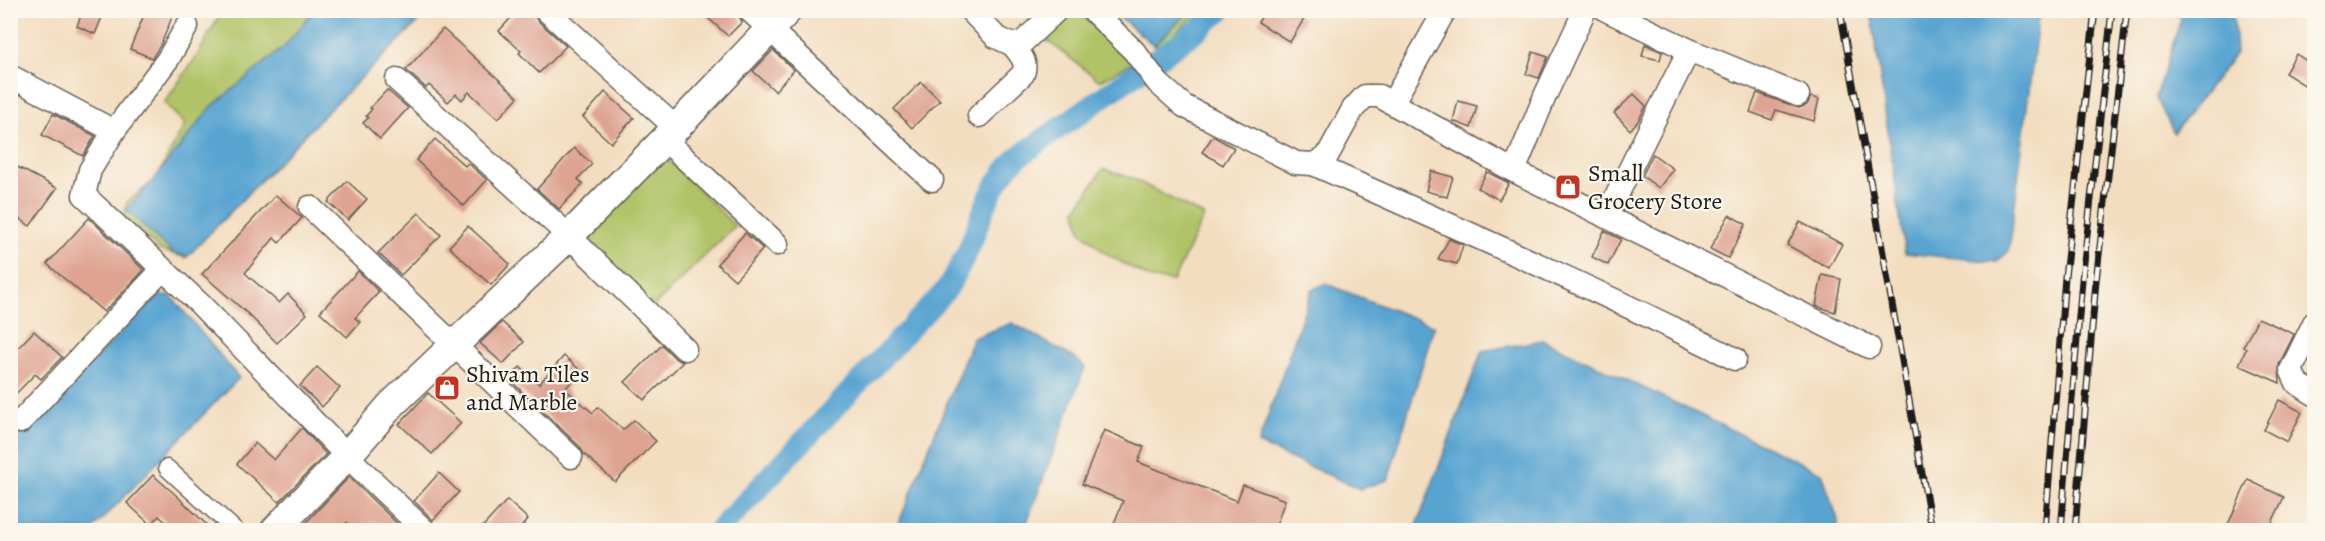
<svg xmlns="http://www.w3.org/2000/svg" width="2325" height="541" font-family="Alegreya,serif">
	<style>
		.green { fill: #b0c366; stroke: #667041; stroke-width: 1.5 }
		.water { fill: #58a4d1; stroke: #3a6076; stroke-width: 1.5 }
		.lines { fill: none; stroke-linecap: round; stroke-linejoin: round }
		.canal { stroke: #58a4d1; stroke-width: 22 }
		.building { fill: #dea391 }
		.pedestrian-casing { stroke: #676055; stroke-width: 19 }
		.minor-casing { stroke: #676055; stroke-width: 25 }
		.tertiary-casing { stroke: #676055; stroke-width: 31 }
		.pedestrian { stroke: #fff; stroke-width: 16 }
		.minor { stroke: #fff; stroke-width: 22 }
		.tertiary { stroke: #fff; stroke-width: 28 }
		.rail-casing { stroke: #1c1c1c; stroke-width: 7 }
		.rail { stroke: #fbf7ec; stroke-width: 4.5; stroke-dasharray: 14; stroke-linecap: butt }
		.labels { text-anchor: middle; stroke-width: 4.5; stroke-linejoin: round; paint-order: stroke }
		.poi-label { font-size: 24px; fill: #1c1c1c; stroke: #fbf7ec; text-anchor: start }
	</style>
	<rect width="100%" height="100%" fill="#fbf7ec"/>
	<filter id="ink" filterUnits="userSpaceOnUse"><feTurbulence type="fractalNoise" baseFrequency=".0167" numOctaves="2"/><feDisplacementMap in="SourceGraphic" scale="12" xChannelSelector="R" yChannelSelector="G"/><feConvolveMatrix kernelMatrix="1 2 1 2 8 2 1 2 1" color-interpolation-filters="sRGB"/></filter>
	<filter id="wash" filterUnits="userSpaceOnUse"><feTurbulence type="fractalNoise" baseFrequency=".008" numOctaves="4" result="noise"/><feDisplacementMap in="SourceGraphic" scale="24" xChannelSelector="R" yChannelSelector="G"/><feGaussianBlur stdDeviation="1.35" result="paint"/><feColorMatrix in="noise" values="0 0 0 0 0 0 0 0 0 0 0 0 0 0 0 0 0 1.4 0 .05"/><feComposite in="paint" operator="in"/></filter>
	<g filter="url(#wash)">
		<rect width="100%" height="100%" fill="#f3ddbf"/>
		<g class="green">
			<polygon points="222,11 429,11 328,111 186,258 160,250 124,218 127,202 156,179 185,124 164,103 197,56"/>
			<polygon points="1070,11 1076,11 1135,61 1100,81 1040,35"/>
			<polygon points="1112,11 1200,11 1161,46 1154,45"/>
			<polygon points="664,155 735,226 653,307 582,236"/>
			<polygon points="1103,169 1132,178 1204,216 1173,281 1151,279 1105,253 1081,231 1076,210"/>
		</g>
		<g class="water">
			<polygon points="313,11 429,11 324,115 188,256 174,254 126,210 156,177 210,108 285,46"/>
			<polygon points="1112,11 1190,11 1154,45"/>
			<polygon points="1871,11 2039,11 2009,251 1997,262 1905,253"/>
			<polygon points="2179,11 2233,11 2236,53 2174,133 2156,98 2180,22"/>
			<polygon points="1326,284 1434,326 1388,480 1360,489 1258,444 1312,289"/>
			<polygon points="158,296 171,296 239,378 92,530 14,530 10,526 10,443"/>
			<polygon points="1012,323 1075,358 1085,367 1024,530 896,530 973,338"/>
			<polygon points="1543,340 1822,473 1838,520 1838,530 1419,530 1417,525 1482,351"/>
		</g>
		<g class="lines">
			<path class="canal" d="M719,530L947,289C955,275 963,262 969,248C985,210 987,189 1017,158L1199,29L1221,10"/>
		</g>
		<g id="blocks">
			<g class="building">
				<polygon points="83,10 105,10 95,34 77,26"/>
				<polygon points="146,10 175,10 161,44 152,58 130,49"/>
				<polygon points="518,10 533,10 537,20 566,46 539,73 519,53 521,51 499,31"/>
				<polygon points="699,10 736,10 742,22 728,36"/>
				<polygon points="1266,10 1290,10 1304,19 1290,42 1258,22"/>
				<polygon points="443,29 518,97 498,119 469,92 462,100 456,94 448,102 429,85 426,88 406,70"/>
				<polygon points="1645,44 1662,52 1660,60 1642,56"/>
				<polygon points="773,50 794,70 775,91 753,71"/>
				<polygon points="1533,52 1548,57 1539,78 1526,74"/>
				<polygon points="2296,54 2314,66 2314,91 2285,73"/>
				<polygon points="921,82 940,100 912,128 894,109"/>
				<polygon points="387,90 408,108 380,139 363,123 368,118 366,116 372,109 370,108"/>
				<polygon points="605,92 634,118 611,143 583,117"/>
				<polygon points="1757,93 1799,108 1807,105 1811,97 1819,99 1814,121 1776,110 1772,120 1750,112"/>
				<polygon points="1634,94 1646,106 1638,121 1630,130 1614,113"/>
				<polygon points="1458,101 1477,106 1471,128 1453,121"/>
				<polygon points="53,114 95,136 83,156 42,135"/>
				<polygon points="1213,136 1234,148 1223,165 1202,152"/>
				<polygon points="435,139 465,166 468,163 487,180 464,206 416,160"/>
				<polygon points="574,148 592,164 578,179 583,184 559,209 537,189"/>
				<polygon points="1653,154 1673,169 1659,188 1642,176"/>
				<polygon points="10,163 57,188 30,226 10,212"/>
				<polygon points="1431,171 1453,177 1447,197 1426,191"/>
				<polygon points="1487,172 1509,183 1499,200 1478,188"/>
				<polygon points="347,181 367,199 348,220 328,202"/>
				<polygon points="276,195 302,218 279,243 274,238 245,273 279,303 288,294 307,314 277,343 247,313 202,274"/>
				<polygon points="419,213 441,235 401,275 378,253"/>
				<polygon points="1729,215 1746,224 1728,258 1710,249"/>
				<polygon points="89,218 144,270 104,312 47,264"/>
				<polygon points="1800,222 1842,244 1829,268 1787,245"/>
				<polygon points="468,226 510,264 491,285 449,247"/>
				<polygon points="1604,231 1621,239 1608,265 1592,257"/>
				<polygon points="745,233 763,249 735,280 717,264"/>
				<polygon points="1449,239 1463,245 1457,264 1438,259"/>
				<polygon points="358,271 379,292 355,318 360,322 347,337 320,312"/>
				<polygon points="1822,275 1841,279 1835,312 1816,306"/>
				<polygon points="2258,318 2294,334 2279,365 2280,383 2239,365 2246,349 2243,347"/>
				<polygon points="502,322 524,342 503,364 480,343"/>
				<polygon points="34,331 62,357 41,379 35,374 10,400 10,356"/>
				<polygon points="662,345 676,359 683,362 644,400 625,382"/>
				<polygon points="564,356 581,371 565,389 593,413 598,407 623,430 634,420 656,441 615,482 584,454 580,447 509,379 520,367 539,384"/>
				<polygon points="317,367 340,388 322,407 300,386"/>
				<polygon points="428,393 461,423 432,454 399,424"/>
				<polygon points="2279,400 2302,412 2287,442 2264,430"/>
				<polygon points="302,428 326,454 279,502 237,464 255,443 274,460"/>
				<polygon points="1104,430 1144,447 1138,462 1237,501 1243,485 1285,500 1274,531 1111,531 1123,501 1082,484"/>
				<polygon points="439,473 459,492 433,520 414,501"/>
				<polygon points="153,475 177,496 213,531 176,531 159,516 151,525 127,503"/>
				<polygon points="349,477 405,531 356,531 347,522 339,531 298,531"/>
				<polygon points="2248,480 2284,497 2268,531 2225,531"/>
				<polygon points="507,500 528,519 518,531 479,531"/>
			</g>
		</g>
	</g>
	<g filter="url(#ink)">
		<use href="#blocks" fill-opacity="0" stroke="#676055" stroke-width="1.5"/>
		<g class="lines">
			<g class="pedestrian-casing">
				<polyline id="pedestrian" points="167,468 235,530"/>
			</g>
			<g class="minor-casing">
				<g id="minor">
					<polyline points="546,10 676,128"/>
					<polyline points="749,10 932,180"/>
					<polyline points="970,10 996,37 1013,45 1024,41 1057,10"/>
					<polyline points="1092,10 1134,51 1158,83 1184,106 1296,163 1313,164 1326,158 1353,109 1365,96 1379,96 1514,171 1869,347"/>
					<polyline points="1606,10 1689,50 1798,95"/>
					<polyline points="10,76 114,131 90,170 84,195 200,304 347,456 424,530"/>
					<polyline points="397,80 569,236 685,349"/>
					<polyline points="1393,102 1445,10"/>
					<path d="M979,116L1023,74C1028,61 1020,55 1013,45"/>
					<polyline points="114,131 168,59 187,26"/>
					<polyline points="665,140 777,244"/>
					<path d="M1313,164C1455,227 1597,289 1735,359"/>
					<polyline points="1514,171 1545,96 1585,10"/>
					<polyline points="310,207 571,457"/>
					<polyline points="1606,217 1689,50"/>
					<polyline points="2314,323 2291,370 2297,383 2314,394"/>
					<polyline points="20,422 162,270"/>
				</g>
			</g>
			<g class="tertiary-casing">
				<polyline id="tertiary" points="275,530 347,456 391,405 569,236 676,128 788,10"/>
			</g>
			<use href="#pedestrian" class="pedestrian"/>
			<use href="#minor" class="minor"/>
			<use href="#tertiary" class="tertiary"/>
			<g class="rail-casing">
				<g id="rail">
					<polyline points="1840,10 1932,530"/>
					<polyline points="2045,530 2065,277 2095,10"/>
					<polyline points="2061,530 2082,280 2112,10"/>
					<polyline points="2075,530 2096,281 2127,10"/>
				</g>
			</g>
			<use href="#rail" class="rail"/>
		</g>
	</g>
	<defs>
		<g id="shop-square" transform="scale(1.35)"><rect x="-9" y="-9" width="18" height="18" rx="4" fill="#c8321e" stroke="#fbf7ec"/><path d="M-5-2.5h2.3a2.7 3.5 0 0 1 5.4 0H5L5.5 6h-11ZM-1.5-2.5h3a1.5 2.3 0 0 0-3 0Z" fill="#fff"/></g>
	</defs>
	<g fill-rule="evenodd">
		<use href="#shop-square" x="1568" y="187"/>
		<use href="#shop-square" x="447" y="388"/>
	</g>
	<g class="labels">
		<g class="poi-label">
			<text x="1588" y="181">Small<tspan x="1588" dy="28">Grocery Store</tspan></text>
			<text x="466" y="382">Shivam Tiles<tspan x="466" dy="28">and Marble</tspan></text>
		</g>
	</g>
	<rect width="2325" height="541" fill="none" stroke="#fbf7ec" stroke-width="36"/>
</svg>
